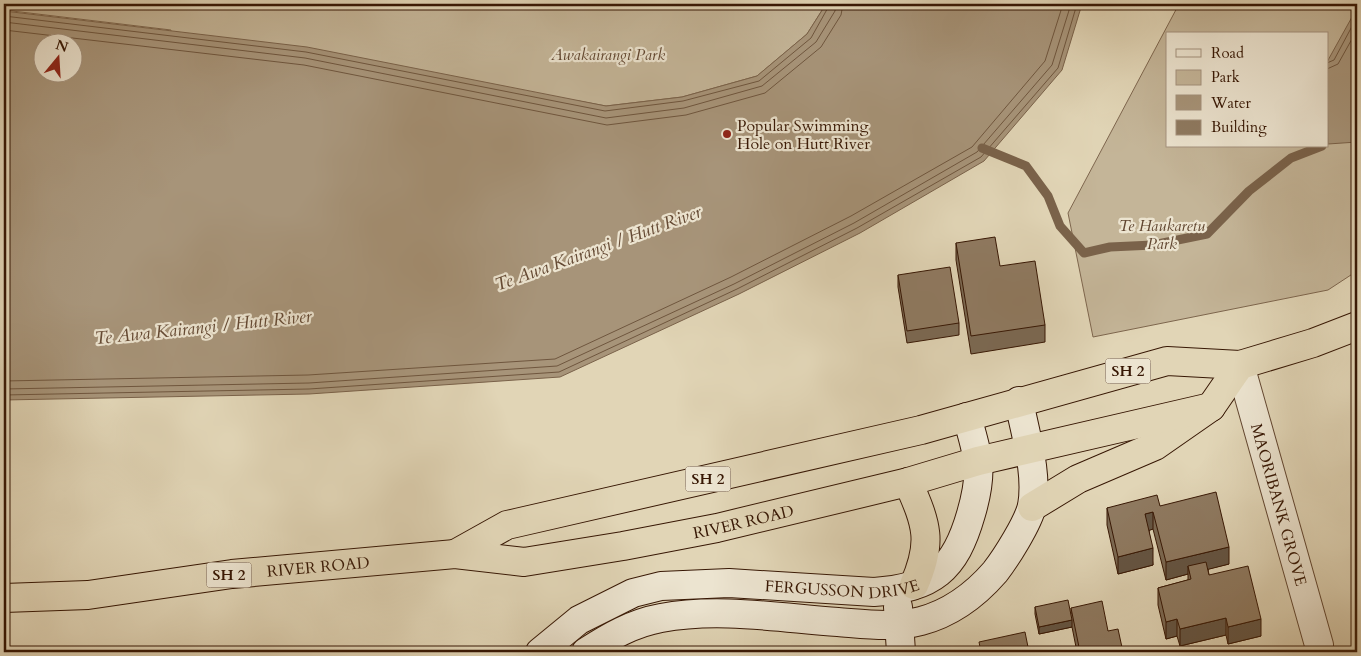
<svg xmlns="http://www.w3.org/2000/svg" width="1361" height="656" font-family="Cardo,serif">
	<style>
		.green { fill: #c4b598; stroke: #7e664e; fill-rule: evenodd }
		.water { fill: #a79479; stroke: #7a624a; fill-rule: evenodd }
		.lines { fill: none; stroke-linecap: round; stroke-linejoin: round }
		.shore { stroke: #6f563e; stroke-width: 1 }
		.stream { stroke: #7a624a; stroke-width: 9 }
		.street-casing { stroke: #624630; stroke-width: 30 }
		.secondary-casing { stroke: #371704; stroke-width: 30 }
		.highway-casing { stroke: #371704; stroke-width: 30 }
		.street { stroke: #ece4d0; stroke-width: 28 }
		.secondary { stroke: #ece4d0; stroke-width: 28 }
		.highway { stroke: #e1d5b6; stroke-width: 28 }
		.wall { fill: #7b6953; stroke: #371704 }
		.shaded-wall { fill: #645544; stroke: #371704 }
		.building { fill: #8f7a61; stroke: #371704 }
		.poi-dot { fill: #8f2418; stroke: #ece4d0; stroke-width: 2 }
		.labels { text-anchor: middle; stroke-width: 4.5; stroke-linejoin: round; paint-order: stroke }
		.shield { fill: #ece4d0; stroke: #6d5441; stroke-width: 1 }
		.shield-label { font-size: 15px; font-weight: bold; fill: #371704 }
		.park-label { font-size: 16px; font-style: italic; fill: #614630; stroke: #ece4d0 }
		.poi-label { font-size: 16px; fill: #371704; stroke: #ece4d0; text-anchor: start }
		.street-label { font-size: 16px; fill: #371704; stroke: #ece4d0 }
		.water-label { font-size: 18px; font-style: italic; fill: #644933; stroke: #ece4d0 }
	</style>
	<rect width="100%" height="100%" fill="#e1d5b6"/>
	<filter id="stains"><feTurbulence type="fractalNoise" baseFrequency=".004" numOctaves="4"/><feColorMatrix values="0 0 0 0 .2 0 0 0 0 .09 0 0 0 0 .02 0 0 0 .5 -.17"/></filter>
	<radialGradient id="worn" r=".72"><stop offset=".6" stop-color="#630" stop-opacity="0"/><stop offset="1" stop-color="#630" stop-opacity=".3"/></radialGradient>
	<g class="green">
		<polygon points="4,4 826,4 807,34 757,76 682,97 606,106 579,101 166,54 171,30 4,10"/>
		<path d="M1179,4H1357V271L1328,290L1093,337L1068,213ZM1167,34H1327V146H1167Z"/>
	</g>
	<g class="water">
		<path d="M826,4H1082L1062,70L984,161L860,233L739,294L560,377L309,394L4,400V11L307,47L606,106L682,97L757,76L807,34ZM42,42H72V72H42Z"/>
		<polygon points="1357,8 1357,142 1328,144 1327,62"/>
	</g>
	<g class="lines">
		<g class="shore">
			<polyline points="4,16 306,52 605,111 683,101 759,81 811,38 830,4"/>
			<polyline points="4,22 305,58 606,118 684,108 762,86 816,42 835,11 836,4"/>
			<polyline points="4,30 304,65 607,125 686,115 765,93 821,47 841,15 843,4"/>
			<polyline points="1327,63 1334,60 1357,17"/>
			<polyline points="1327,69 1338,64 1357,30"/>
			<polyline points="4,381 308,375 555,359 731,277 851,216 972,147 1045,61 1063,4"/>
			<polyline points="4,389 309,383 557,366 734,284 854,223 977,152 1052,65 1071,4"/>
			<polyline points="4,395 309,389 559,372 737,289 857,228 981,157 1058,68 1077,4"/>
		</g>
		<polyline class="stream" points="982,148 1026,166 1048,196 1060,226 1084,253 1110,247 1153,245 1207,234 1249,191 1291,158 1322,146"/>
		<g class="street-casing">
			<g id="street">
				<path id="s1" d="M1240,365L1319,645"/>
			</g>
		</g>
		<g class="secondary-casing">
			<g id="secondary">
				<polyline points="898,607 901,652"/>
				<path id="s2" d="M540,652L579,620L633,593L661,586L729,583L874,592C933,588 955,570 971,514C976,497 980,480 978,462C976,447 971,431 967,417"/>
				<path d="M586,652C609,637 633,623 661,618C718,607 781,618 838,622C865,624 894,628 921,621C951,613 975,595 995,572C1006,558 1028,523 1032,506C1038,472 1025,434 1019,401"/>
			</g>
		</g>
		<g class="highway-casing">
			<g id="highway">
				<path d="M908,482C927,525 933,542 914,585"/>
				<polyline points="1032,507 1078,479 1155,446 1211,407 1240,365"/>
				<polyline points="455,554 507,525 921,430 1167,361 1240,365 1313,343 1357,326"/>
				<path id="s3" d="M4,598L88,595L232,574L455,554L524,562L623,546L717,528L908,482L978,461L1211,407"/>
			</g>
		</g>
		<use href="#street" class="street"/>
		<use href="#secondary" class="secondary"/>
		<use href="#highway" class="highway"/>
	</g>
	<g class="wall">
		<polygon points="956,243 1000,266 1045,325 1045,342 971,354 956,260"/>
		<polygon points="898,275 959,323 959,335 907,343 898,287"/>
		<polygon points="1160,506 1229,564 1208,569 1209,575 1261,636 1228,644 1226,635 1180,646 1177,636 1166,639 1158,605 1158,588 1188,580 1188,574 1166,580 1153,529 1149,530 1153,565 1118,574 1107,525 1107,508"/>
		<polygon points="1035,607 1071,614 1071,608 1108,631 1123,652 1077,652 1072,627 1039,634 1035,614"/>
	</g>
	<g class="shaded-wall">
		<polygon points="1153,512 1153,529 1145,532 1145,514"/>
		<polygon points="1229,547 1229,564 1190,574 1188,566 1188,574 1166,580 1166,562"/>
		<polygon points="1153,548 1153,565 1118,574 1118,557"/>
		<polygon points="1226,618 1226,635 1180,646 1180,629"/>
		<polygon points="1177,619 1177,636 1166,639 1166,622"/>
		<polygon points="1261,619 1261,636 1228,644 1228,627"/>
		<polygon points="1072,620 1072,627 1039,634 1039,627"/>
	</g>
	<g class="building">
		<polygon points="995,237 1000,266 1035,261 1045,325 971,336 956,243"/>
		<polygon points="950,267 959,323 907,331 898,275"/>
		<polygon points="1216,492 1229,547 1166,562 1153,512 1145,514 1153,548 1118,557 1107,508 1157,495 1160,506"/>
		<polygon points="1206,562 1209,575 1248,566 1261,619 1228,627 1226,618 1180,629 1177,619 1166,622 1158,588 1191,579 1188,566"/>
		<polygon points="1068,600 1072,620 1039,627 1035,607"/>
		<polygon points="1102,601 1108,631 1118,629 1123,652 1080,652 1071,608"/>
		<polygon points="1025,632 1029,652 981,652 979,642"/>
		<polygon points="1213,647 1214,652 1185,652"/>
	</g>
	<circle class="poi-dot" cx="727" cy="134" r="5"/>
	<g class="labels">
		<g class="shield">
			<rect x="1105.5" y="358.5" width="45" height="25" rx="4"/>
			<rect x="685.5" y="466.5" width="45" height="25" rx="4"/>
			<rect x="206.5" y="562.5" width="45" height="25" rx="4"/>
		</g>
		<g class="shield-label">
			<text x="1128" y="376">SH 2</text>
			<text x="708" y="484">SH 2</text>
			<text x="229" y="580">SH 2</text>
		</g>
		<g class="park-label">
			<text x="608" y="60">Awakairangi Park</text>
			<text x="1162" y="231">Te Haukaretu<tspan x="1162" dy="18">Park</tspan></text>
		</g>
		<g class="poi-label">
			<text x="737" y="131">Popular Swimming<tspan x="737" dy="18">Hole on Hutt River</tspan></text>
		</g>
		<g class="street-label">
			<text dy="6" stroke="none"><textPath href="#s1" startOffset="145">MAORIBANK GROVE</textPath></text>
			<text dy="6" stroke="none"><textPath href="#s3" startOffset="746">RIVER ROAD</textPath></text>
			<text dy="6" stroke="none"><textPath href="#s3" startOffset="316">RIVER ROAD</textPath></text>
			<text dy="6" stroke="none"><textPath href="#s2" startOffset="321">FERGUSSON DRIVE</textPath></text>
		</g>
		<g class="water-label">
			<text transform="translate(598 248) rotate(-20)" y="6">Te Awa Kairangi / Hutt River</text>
			<text transform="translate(203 327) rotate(-6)" y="6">Te Awa Kairangi / Hutt River</text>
		</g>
	</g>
	<rect width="1361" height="656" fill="none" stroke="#e1d5b6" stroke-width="20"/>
	<rect x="5" y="5" width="1351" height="646" fill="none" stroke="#371704" stroke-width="2.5"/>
	<rect x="10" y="10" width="1341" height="636" fill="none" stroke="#371704"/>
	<rect x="1166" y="32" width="162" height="115" fill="#ece4d0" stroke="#a4927e"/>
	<rect x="1176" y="49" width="25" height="8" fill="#ece4d0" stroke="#a4927e"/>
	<text x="1211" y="58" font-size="15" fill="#371704">Road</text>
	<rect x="1176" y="70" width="25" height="15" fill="#c4b598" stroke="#a4927e"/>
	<text x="1211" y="82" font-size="15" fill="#371704">Park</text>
	<rect x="1176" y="95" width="25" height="15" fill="#a79479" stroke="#a4927e"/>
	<text x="1211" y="108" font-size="15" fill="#371704">Water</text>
	<rect x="1176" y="120" width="25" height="15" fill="#8f7a61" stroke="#a4927e"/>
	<text x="1211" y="132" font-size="15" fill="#371704">Building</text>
	<g transform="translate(58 58) rotate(18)"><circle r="24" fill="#ece4d0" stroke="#a4927e"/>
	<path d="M0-4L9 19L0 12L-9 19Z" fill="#8f2418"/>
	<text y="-8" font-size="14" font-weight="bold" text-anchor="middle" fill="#371704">N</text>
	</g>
	<rect width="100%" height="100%" filter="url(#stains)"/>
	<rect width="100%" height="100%" fill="url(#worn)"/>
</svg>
